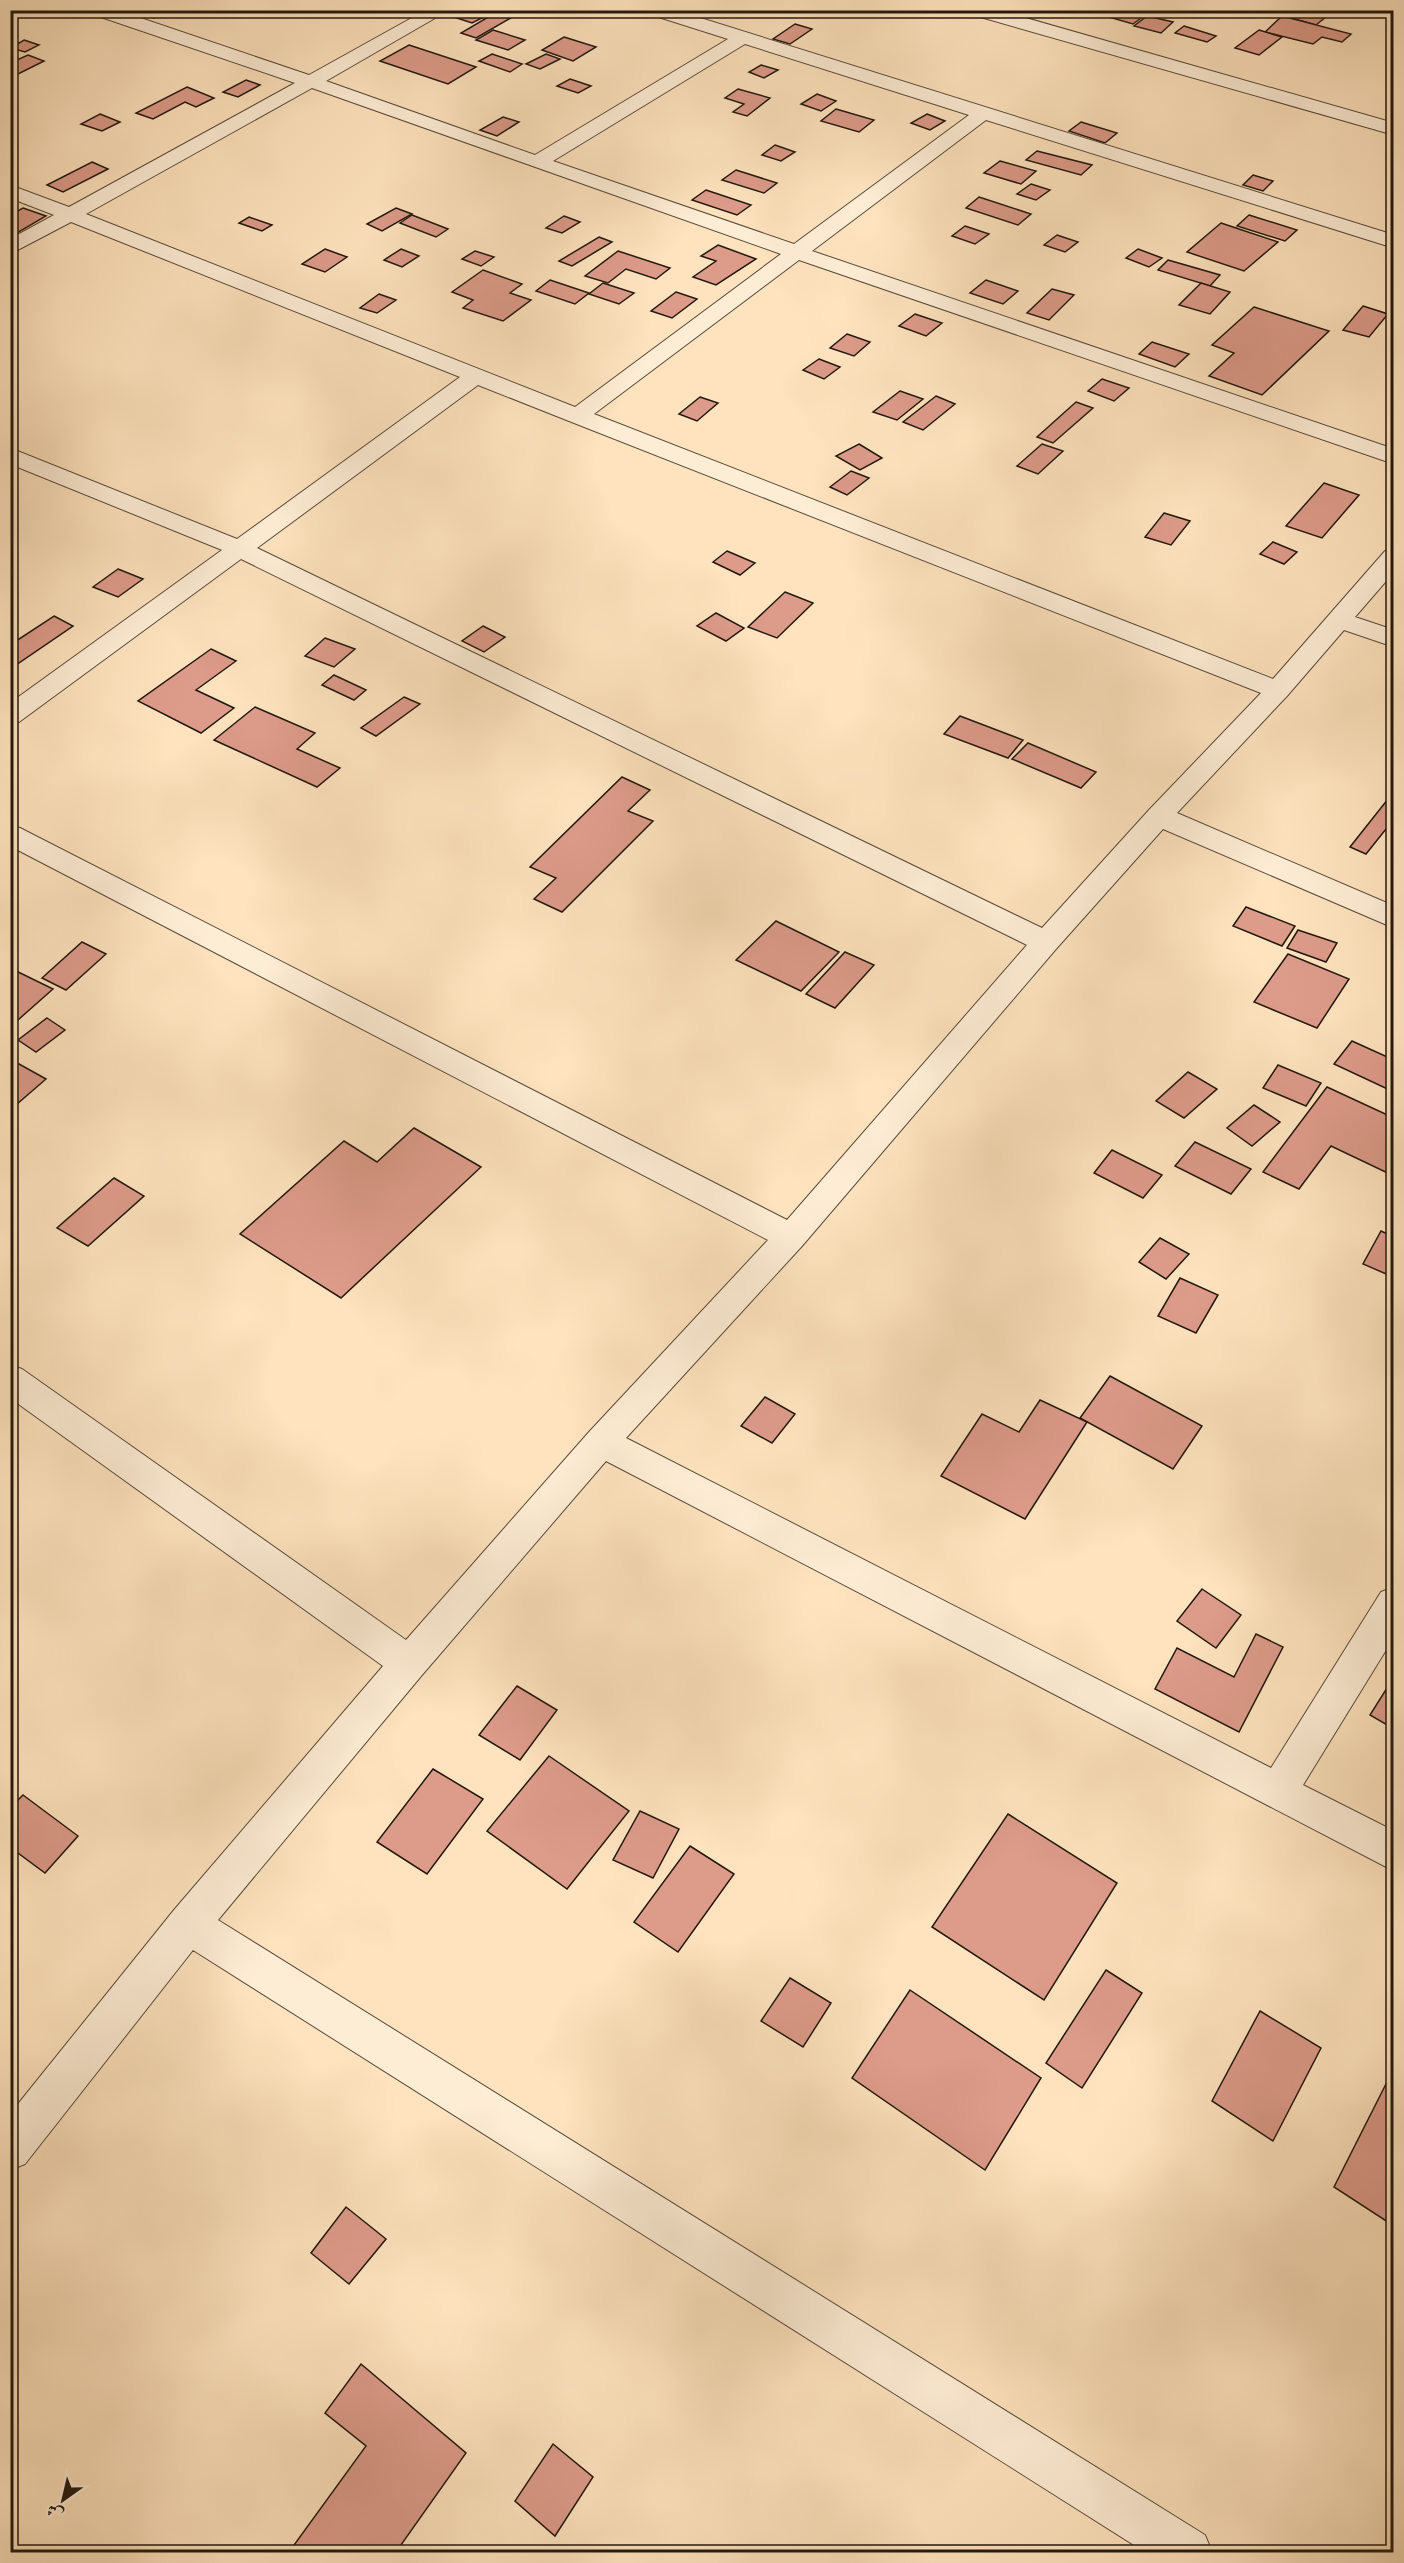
<svg xmlns="http://www.w3.org/2000/svg" width="1404" height="2563" font-family="'IM FELL Great Primer',Amiri,serif">
	<style>
		.building { fill: #dd9b8a; stroke: #22180f; stroke-width: 1.5 }
		.lines { fill: none; stroke-linecap: round; stroke-linejoin: round }
		.minor-casing { stroke: #594b3b; stroke-width: 2 }
		.minor { fill: #feedd5; fill-rule: evenodd }
	</style>
	<rect width="100%" height="100%" fill="#fee3be"/>
	<filter id="stains"><feTurbulence type="fractalNoise" baseFrequency=".00333" numOctaves="4"/><feColorMatrix values="0 0 0 0 .2 0 0 0 0 .09 0 0 0 0 .02 0 0 0 .5 -.17"/></filter>
	<radialGradient id="worn" r=".72"><stop offset=".6" stop-color="#630" stop-opacity="0"/><stop offset="1" stop-color="#630" stop-opacity=".3"/></radialGradient>
	<g class="building">
		<polygon points="140,10 169,10 154,18 137,12"/>
		<polygon points="500,10 516,15 476,38 461,33"/>
		<polygon points="1093,10 1128,10 1145,15 1133,24 1091,12"/>
		<polygon points="1286,10 1308,10 1327,16 1316,25 1281,15"/>
		<polygon points="471,11 486,16 472,23 457,18"/>
		<polygon points="1147,16 1173,22 1161,33 1134,26"/>
		<polygon points="1282,16 1351,34 1342,42 1322,37 1313,44 1265,32"/>
		<polygon points="795,24 812,29 790,44 773,39"/>
		<polygon points="1184,26 1216,36 1207,42 1175,33"/>
		<polygon points="493,30 525,40 508,50 476,40"/>
		<polygon points="1259,30 1282,37 1259,55 1235,48"/>
		<polygon points="564,37 596,47 573,61 542,50"/>
		<polygon points="24,40 39,45 25,52 11,48"/>
		<polygon points="409,45 476,67 448,84 380,61"/>
		<polygon points="492,54 522,64 510,72 479,61"/>
		<polygon points="546,54 560,59 540,69 526,64"/>
		<polygon points="28,55 44,61 10,78 10,63"/>
		<polygon points="761,65 778,70 764,78 749,72"/>
		<polygon points="570,79 591,86 578,93 557,86"/>
		<polygon points="246,80 260,85 238,97 223,92"/>
		<polygon points="187,87 214,98 196,107 185,102 153,119 136,113"/>
		<polygon points="738,89 770,98 747,116 733,112 744,104 725,98"/>
		<polygon points="817,94 836,101 821,111 801,104"/>
		<polygon points="836,109 874,120 859,132 821,121"/>
		<polygon points="100,114 120,122 102,131 81,124"/>
		<polygon points="927,114 945,121 930,130 911,123"/>
		<polygon points="503,117 519,122 497,136 480,130"/>
		<polygon points="1081,122 1117,133 1105,143 1069,131"/>
		<polygon points="775,145 795,152 781,161 762,155"/>
		<polygon points="1037,151 1092,165 1081,175 1026,160"/>
		<polygon points="1000,161 1036,171 1021,184 984,173"/>
		<polygon points="92,162 108,169 63,192 47,185"/>
		<polygon points="736,170 777,183 764,193 722,180"/>
		<polygon points="1253,175 1273,181 1263,191 1243,185"/>
		<polygon points="1031,184 1050,190 1036,200 1017,194"/>
		<polygon points="706,190 751,205 737,215 692,200"/>
		<polygon points="979,197 1031,214 1018,225 966,208"/>
		<polygon points="23,208 46,216 17,233 10,230 10,215"/>
		<polygon points="396,208 412,214 382,231 367,224"/>
		<polygon points="412,215 448,229 436,237 400,223"/>
		<polygon points="1249,215 1297,230 1285,241 1237,226"/>
		<polygon points="564,216 580,222 562,233 546,228"/>
		<polygon points="249,217 272,225 262,231 239,223"/>
		<polygon points="1221,223 1278,242 1244,271 1187,252"/>
		<polygon points="965,226 989,234 975,244 952,236"/>
		<polygon points="1057,235 1078,242 1065,252 1044,245"/>
		<polygon points="599,237 612,242 572,266 559,261"/>
		<polygon points="718,245 756,259 716,285 693,277 716,261 701,256"/>
		<polygon points="325,249 347,257 325,272 302,264"/>
		<polygon points="401,249 419,256 402,267 384,260"/>
		<polygon points="1138,249 1162,258 1149,267 1126,258"/>
		<polygon points="475,251 494,257 481,266 462,259"/>
		<polygon points="618,251 670,268 656,279 626,269 608,283 585,276"/>
		<polygon points="1168,260 1220,275 1210,286 1158,270"/>
		<polygon points="483,270 522,284 510,293 531,300 503,321 463,308 473,300 452,292"/>
		<polygon points="550,280 589,293 575,304 536,291"/>
		<polygon points="986,280 1018,291 1003,304 970,293"/>
		<polygon points="603,283 634,293 619,304 589,294"/>
		<polygon points="1201,283 1230,292 1210,314 1179,305"/>
		<polygon points="1052,289 1074,295 1049,320 1027,313"/>
		<polygon points="676,292 697,299 672,318 651,311"/>
		<polygon points="379,294 396,300 377,313 360,308"/>
		<polygon points="1363,306 1388,314 1369,337 1343,330"/>
		<polygon points="1254,307 1329,331 1262,395 1209,376 1234,353 1212,345"/>
		<polygon points="915,314 942,323 926,336 899,326"/>
		<polygon points="847,334 870,342 854,356 830,348"/>
		<polygon points="1152,342 1189,354 1175,367 1139,354"/>
		<polygon points="819,359 840,367 824,379 803,370"/>
		<polygon points="1102,379 1129,388 1114,401 1088,391"/>
		<polygon points="900,391 923,399 897,420 873,412"/>
		<polygon points="936,396 955,404 923,430 903,422"/>
		<polygon points="700,397 718,403 697,421 679,414"/>
		<polygon points="1076,402 1093,408 1053,443 1037,437"/>
		<polygon points="859,444 882,458 860,470 836,456"/>
		<polygon points="1042,444 1063,451 1038,474 1017,466"/>
		<polygon points="851,471 869,478 847,495 830,487"/>
		<polygon points="1324,483 1359,495 1322,538 1286,526"/>
		<polygon points="1164,513 1190,521 1171,545 1145,537"/>
		<polygon points="1273,542 1297,552 1284,564 1260,554"/>
		<polygon points="727,551 755,563 740,575 713,562"/>
		<polygon points="118,569 143,579 118,597 93,587"/>
		<polygon points="785,592 813,603 777,638 748,627"/>
		<polygon points="716,613 744,628 726,641 697,626"/>
		<polygon points="54,616 73,626 10,669 10,645"/>
		<polygon points="483,626 505,637 484,652 462,641"/>
		<polygon points="325,638 355,649 334,667 305,656"/>
		<polygon points="211,649 236,661 196,690 234,708 201,733 138,701"/>
		<polygon points="334,675 366,690 354,700 322,685"/>
		<polygon points="404,697 420,704 376,736 361,728"/>
		<polygon points="255,707 315,733 297,749 340,768 317,787 214,740"/>
		<polygon points="960,716 1023,740 1008,758 944,734"/>
		<polygon points="1028,743 1096,772 1081,788 1012,759"/>
		<polygon points="622,777 650,790 628,811 653,821 562,912 534,899 556,878 530,867"/>
		<polygon points="1392,794 1394,819 1366,854 1350,847"/>
		<polygon points="1246,907 1295,926 1282,946 1233,926"/>
		<polygon points="776,921 839,952 801,991 736,960"/>
		<polygon points="1298,930 1337,943 1326,962 1287,948"/>
		<polygon points="82,942 106,954 66,990 42,978"/>
		<polygon points="845,952 874,965 835,1008 806,994"/>
		<polygon points="1288,954 1349,979 1317,1028 1254,1002"/>
		<polygon points="10,968 53,989 10,1027"/>
		<polygon points="47,1018 65,1030 36,1052 18,1040"/>
		<polygon points="1352,1041 1394,1060 1394,1092 1334,1064"/>
		<polygon points="10,1059 46,1079 17,1104 10,1100"/>
		<polygon points="1278,1065 1321,1083 1306,1106 1263,1088"/>
		<polygon points="1188,1072 1217,1089 1184,1118 1156,1101"/>
		<polygon points="1327,1087 1394,1118 1394,1176 1331,1146 1299,1189 1263,1172"/>
		<polygon points="1254,1105 1280,1122 1252,1146 1227,1128"/>
		<polygon points="414,1128 481,1167 341,1298 240,1234 344,1141 377,1162"/>
		<polygon points="1195,1142 1251,1169 1231,1194 1175,1166"/>
		<polygon points="1112,1150 1162,1175 1143,1198 1094,1173"/>
		<polygon points="114,1178 144,1196 88,1246 57,1228"/>
		<polygon points="1381,1231 1394,1237 1394,1271 1391,1276 1363,1264"/>
		<polygon points="1160,1238 1189,1254 1166,1279 1139,1262"/>
		<polygon points="1180,1278 1218,1295 1196,1333 1158,1316"/>
		<polygon points="1110,1376 1202,1426 1173,1469 1080,1418"/>
		<polygon points="765,1397 795,1414 772,1443 741,1426"/>
		<polygon points="1040,1400 1087,1422 1025,1519 941,1476 982,1414 1019,1432"/>
		<polygon points="1202,1589 1241,1615 1216,1648 1177,1621"/>
		<polygon points="1256,1634 1283,1647 1239,1732 1155,1689 1177,1648 1234,1677"/>
		<polygon points="1392,1680 1394,1681 1394,1729 1370,1715"/>
		<polygon points="517,1686 557,1710 520,1760 479,1735"/>
		<polygon points="549,1756 629,1811 567,1889 487,1831"/>
		<polygon points="433,1769 483,1799 427,1874 377,1842"/>
		<polygon points="23,1795 78,1836 45,1873 10,1847 10,1808"/>
		<polygon points="640,1811 679,1829 653,1878 613,1860"/>
		<polygon points="1008,1814 1117,1883 1044,2000 932,1927"/>
		<polygon points="690,1846 734,1874 678,1952 634,1922"/>
		<polygon points="1106,1970 1142,1993 1082,2088 1046,2063"/>
		<polygon points="790,1978 831,2003 803,2047 761,2021"/>
		<polygon points="910,1990 1041,2078 985,2170 852,2078"/>
		<polygon points="1260,2011 1321,2048 1273,2141 1212,2101"/>
		<polygon points="1388,2080 1394,2083 1394,2226 1334,2187"/>
		<polygon points="346,2207 386,2239 349,2284 311,2253"/>
		<polygon points="361,2364 466,2453 396,2552 289,2552 366,2446 325,2413"/>
		<polygon points="553,2444 593,2477 555,2536 515,2501"/>
	</g>
	<g class="lines">
		<g class="minor-casing">
			<g id="minor">
				<path d="M89,10H117L309,75L426,10H449L326,81L535,155L728,39L649,14L646,10H675L1394,235V248L986,120L812,251L1394,449V464L799,260L594,414L1273,679L1385,551L1394,549V572L1355,617L1394,630V647L1344,630L1287,696L1177,813L1394,906V928L1163,829L1056,949L802,1246L626,1438L1271,1768L1381,1592L1394,1587V1637L1303,1785L1394,1831V1871L606,1461L422,1675L218,1920L1205,2535L1212,2552H1145L193,1950L25,2164L10,2170V2114L174,1910L383,1666L10,1398V1365L22,1369L406,1640L589,1432L768,1240L10,846V825L20,828L787,1220L1027,945L241,559L19,722L10,724V703L222,550L10,464V448L237,539L460,377L71,222L10,254V239L54,215L10,198V185L69,207L295,83L92,14ZM745,44L969,115L794,244L553,161ZM312,88L781,254L575,407L86,214ZM478,385L569,421L1261,693L1149,810L1042,928L257,548Z"/>
				<polygon points="967,10 998,10 1394,123 1394,135 970,14"/>
			</g>
		</g>
		<use href="#minor" class="minor"/>
	</g>
	<rect width="1404" height="2563" fill="none" stroke="#fee3be" stroke-width="36"/>
	<rect x="12" y="12" width="1380" height="2539" fill="none" stroke="#22180f" stroke-width="3"/>
	<rect x="18" y="18" width="1368" height="2527" fill="none" stroke="#22180f" stroke-width="1.5"/>
	<g transform="translate(63 2500) rotate(214)" stroke="#feedd5" stroke-width="4.5" paint-order="stroke">
	<path d="M0-4.5L10 22L0 15L-10 22Z" fill="#22180f"/>
	<text y="-9" font-size="16" font-weight="bold" text-anchor="middle" fill="#22180f">ش</text>
	</g>
	<rect width="100%" height="100%" filter="url(#stains)"/>
	<rect width="100%" height="100%" fill="url(#worn)"/>
</svg>
